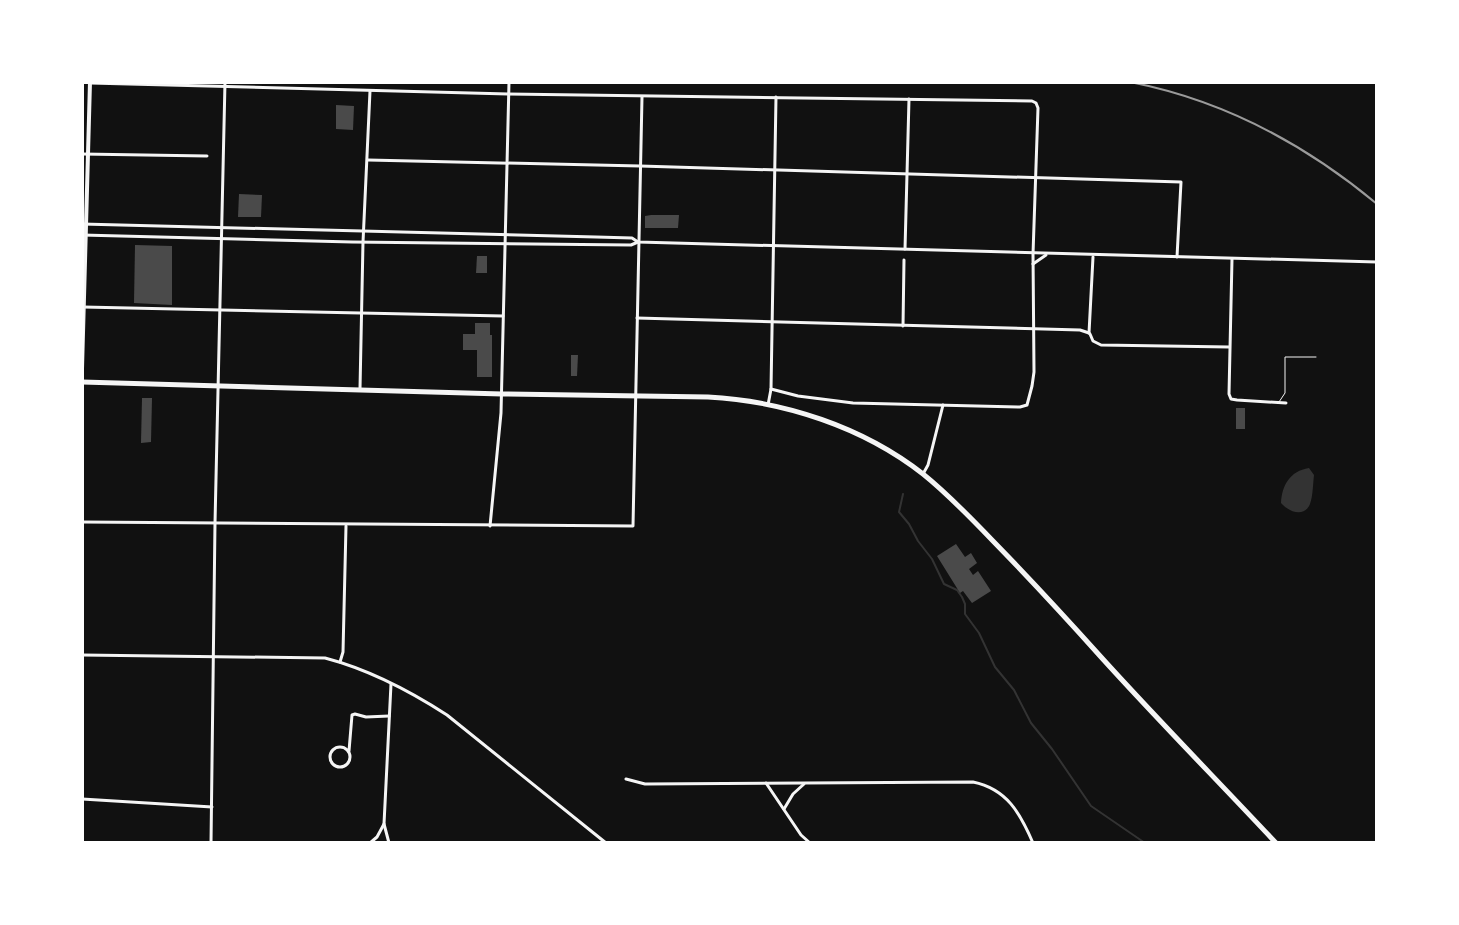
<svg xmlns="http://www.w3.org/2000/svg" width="1459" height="925" font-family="'Exo 2',sans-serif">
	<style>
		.water { fill: #333 }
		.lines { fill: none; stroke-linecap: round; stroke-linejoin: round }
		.stream { stroke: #333; stroke-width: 2 }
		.building { fill: #4a4a4a }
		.service { stroke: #f5f5f5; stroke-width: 1 }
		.minor { stroke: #f5f5f5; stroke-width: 3 }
		.secondary { stroke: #f5f5f5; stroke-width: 4 }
		.primary { stroke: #f5f5f5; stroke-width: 5 }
		.rail { stroke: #9a9a9a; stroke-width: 2 }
	</style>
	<rect width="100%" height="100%" fill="#111"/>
	<path class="water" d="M1309,468L1314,475C1313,483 1313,496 1310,504C1304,518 1289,512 1281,503C1282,485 1290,471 1309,468Z"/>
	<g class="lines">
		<polyline class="stream" points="903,494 899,512 909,524 918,541 932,559 944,584 957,590 962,597 965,604 965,614 979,633 995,667 1014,690 1031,723 1052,749 1091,806 1145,843"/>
	</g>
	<g class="building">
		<polygon points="336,105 354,106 353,130 336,129"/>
		<polygon points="239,194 262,195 261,217 238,217"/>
		<polygon points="651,215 679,215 678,228 645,228 645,216"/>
		<polygon points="135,245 172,246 172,305 134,303"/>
		<polygon points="477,256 487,256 487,273 476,273"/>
		<polygon points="475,323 490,323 490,335 492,335 492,377 477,377 477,350 463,350 463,334 475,334"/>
		<polygon points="571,355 578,355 577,376 571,376"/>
		<polygon points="142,398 152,398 151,442 141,443"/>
		<rect x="1236" y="408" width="9" height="21"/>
		<polygon points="956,544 965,557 971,553 977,563 969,569 973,575 978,571 991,591 972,603 963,591 960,593 937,556"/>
	</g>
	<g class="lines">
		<polyline class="service" points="1279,402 1285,393 1285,357 1316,357"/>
		<g class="minor">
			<polyline points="90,83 508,94 1032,101 1036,103 1038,108 1033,254 1034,372 1032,386 1027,405 1020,407 853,403 798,396 771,389"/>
			<polyline points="82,154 207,156"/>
			<polyline points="368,160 640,166 1181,182 1177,257"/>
			<polyline points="82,224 596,237 632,238 638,242 1377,262"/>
			<polyline points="82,235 352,242 631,245 638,242"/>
			<polyline points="905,249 909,99"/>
			<polyline points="1232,259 1229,394 1231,399 1237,400 1286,403"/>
			<polyline points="1033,264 1046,255"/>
			<polyline points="83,307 503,316"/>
			<polyline points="637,318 1080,330 1089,333"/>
			<polyline points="903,326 904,260"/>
			<polyline points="1089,333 1093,257"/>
			<polyline points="1090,334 1093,341 1101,345 1229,347"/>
			<polyline points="360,389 363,242 370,91"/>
			<polyline points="768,405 771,389 776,97"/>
			<polyline points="923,474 928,465 943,405"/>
			<polyline points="82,522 633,526 642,97"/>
			<polyline points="490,526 501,413 509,82"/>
			<path d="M82,655L325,658C367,669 410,691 447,715L606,843"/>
			<polyline points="340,662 343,652 346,526"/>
			<circle cx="340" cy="757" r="10"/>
			<polyline points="349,751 352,715 355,714 366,717 389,716"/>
			<path d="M626,779L645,784L973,782C1007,789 1020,813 1033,843"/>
			<polyline points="766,783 801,835 810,843"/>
			<polyline points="82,799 212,807"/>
			<polyline points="784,809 793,794 804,784"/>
			<polyline points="211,843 215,523 225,82"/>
			<polyline points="370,843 377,837 384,824"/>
			<polyline points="389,843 384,824 391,684"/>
		</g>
		<polyline class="secondary" points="82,369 90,82"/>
		<path class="primary" d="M82,382L502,394L708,397C784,401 863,427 923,474C948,494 971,518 993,541C1030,579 1066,618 1101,657C1158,720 1218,781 1276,843"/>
		<path class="rail" d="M1130,82C1222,100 1305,144 1377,204"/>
	</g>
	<rect width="1459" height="925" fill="none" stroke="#ffffff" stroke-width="168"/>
</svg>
